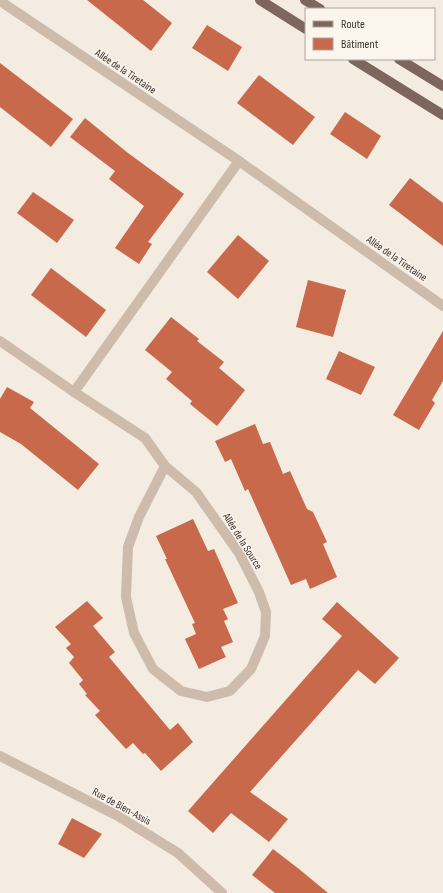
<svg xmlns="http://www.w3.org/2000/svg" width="443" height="893" font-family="'Sofia Sans Condensed',sans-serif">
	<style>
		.building { fill: #c8694b }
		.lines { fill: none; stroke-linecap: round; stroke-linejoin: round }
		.minor { stroke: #cdbbac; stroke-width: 10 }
		.primary { stroke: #7d675c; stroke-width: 10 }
		.labels { text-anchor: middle; stroke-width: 3; stroke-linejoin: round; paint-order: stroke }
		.street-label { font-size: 11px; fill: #3b302b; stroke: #fbf5ee }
	</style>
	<rect width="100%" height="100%" fill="#f4ebe1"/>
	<g class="building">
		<polygon points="87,0 143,0 172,23 151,51"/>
		<polygon points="207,25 242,47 228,71 192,48"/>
		<polygon points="0,63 73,119 51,147 0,107"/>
		<polygon points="259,75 315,117 293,145 237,103"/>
		<polygon points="345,112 381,136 367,159 330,134"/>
		<polygon points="85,118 128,153 184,194 148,242 152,244 139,264 115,248 144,206 109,179 115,171 70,137"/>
		<polygon points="410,178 443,203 443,246 389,205"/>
		<polygon points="33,192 74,220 57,243 17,213"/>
		<polygon points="238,235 269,261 238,299 207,272"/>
		<polygon points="51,268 106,310 86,337 31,295"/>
		<polygon points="308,280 346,290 333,337 296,327"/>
		<polygon points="171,317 199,339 197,341 224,362 219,368 245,390 217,426 190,404 192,401 166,379 172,372 145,350"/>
		<polygon points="443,331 443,381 432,400 435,403 419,430 393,415"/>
		<polygon points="339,351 375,367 361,395 326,379"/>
		<polygon points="7,387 34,402 30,408 99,464 78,490 21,444 0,432 0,399"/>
		<polygon points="255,424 263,444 270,442 283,474 290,471 307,509 313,512 327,542 323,544 337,577 310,589 306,579 291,585 248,489 245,491 231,459 225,462 215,441"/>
		<polygon points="193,519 208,551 214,549 238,603 223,609 228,619 224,621 233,642 221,647 226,657 199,669 185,639 196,634 192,624 195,623 165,559 167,559 156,536"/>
		<polygon points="87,601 103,618 93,626 115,652 109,657 170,730 178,723 193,742 161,771 145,753 143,754 133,743 126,749 95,715 100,711 85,695 87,694 79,684 83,680 69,663 74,657 66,648 71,644 55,627"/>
		<polygon points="337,602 399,658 375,684 358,670 250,792 288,819 269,842 231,813 213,833 188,811 342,636 322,619"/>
		<polygon points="72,818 102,834 84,858 58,844"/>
		<polygon points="273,849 299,869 328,893 275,893 252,875"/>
	</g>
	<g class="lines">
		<g class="minor">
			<polyline points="0,1 239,161 443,306"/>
			<polyline points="0,341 74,392 145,438 165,466 196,492 239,553 259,592 266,612 265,636 251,669 230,691 207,697 181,691 153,669 134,633 126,597 128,547 139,517 165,466"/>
			<polyline points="74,392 239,161"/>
			<polyline points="0,756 118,816 178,853 222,893"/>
		</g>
		<g class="primary">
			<polyline points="260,0 306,29"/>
			<polyline points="305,0 320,9"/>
			<polyline points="353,59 443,115"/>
			<polyline points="399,59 443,86"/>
		</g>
	</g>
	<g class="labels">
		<g class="street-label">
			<text transform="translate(126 71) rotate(34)" y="4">Allée de la Tiretaine</text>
			<text transform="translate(397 258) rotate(35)" y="4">Allée de la Tiretaine</text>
			<text transform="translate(243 541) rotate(58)" y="4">Allée de la Source</text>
			<text transform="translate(122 806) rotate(29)" y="4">Rue de Bien-Assis</text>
		</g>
	</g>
	<rect x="305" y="8" width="130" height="52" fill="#fbf5ee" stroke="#aea6a0"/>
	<rect x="313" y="21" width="20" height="6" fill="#7d675c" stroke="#aea6a0"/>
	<text x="341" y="28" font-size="12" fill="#3b302b">Route</text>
	<rect x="313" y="38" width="20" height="12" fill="#c8694b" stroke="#aea6a0"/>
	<text x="341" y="48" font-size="12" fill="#3b302b">Bâtiment</text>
</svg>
